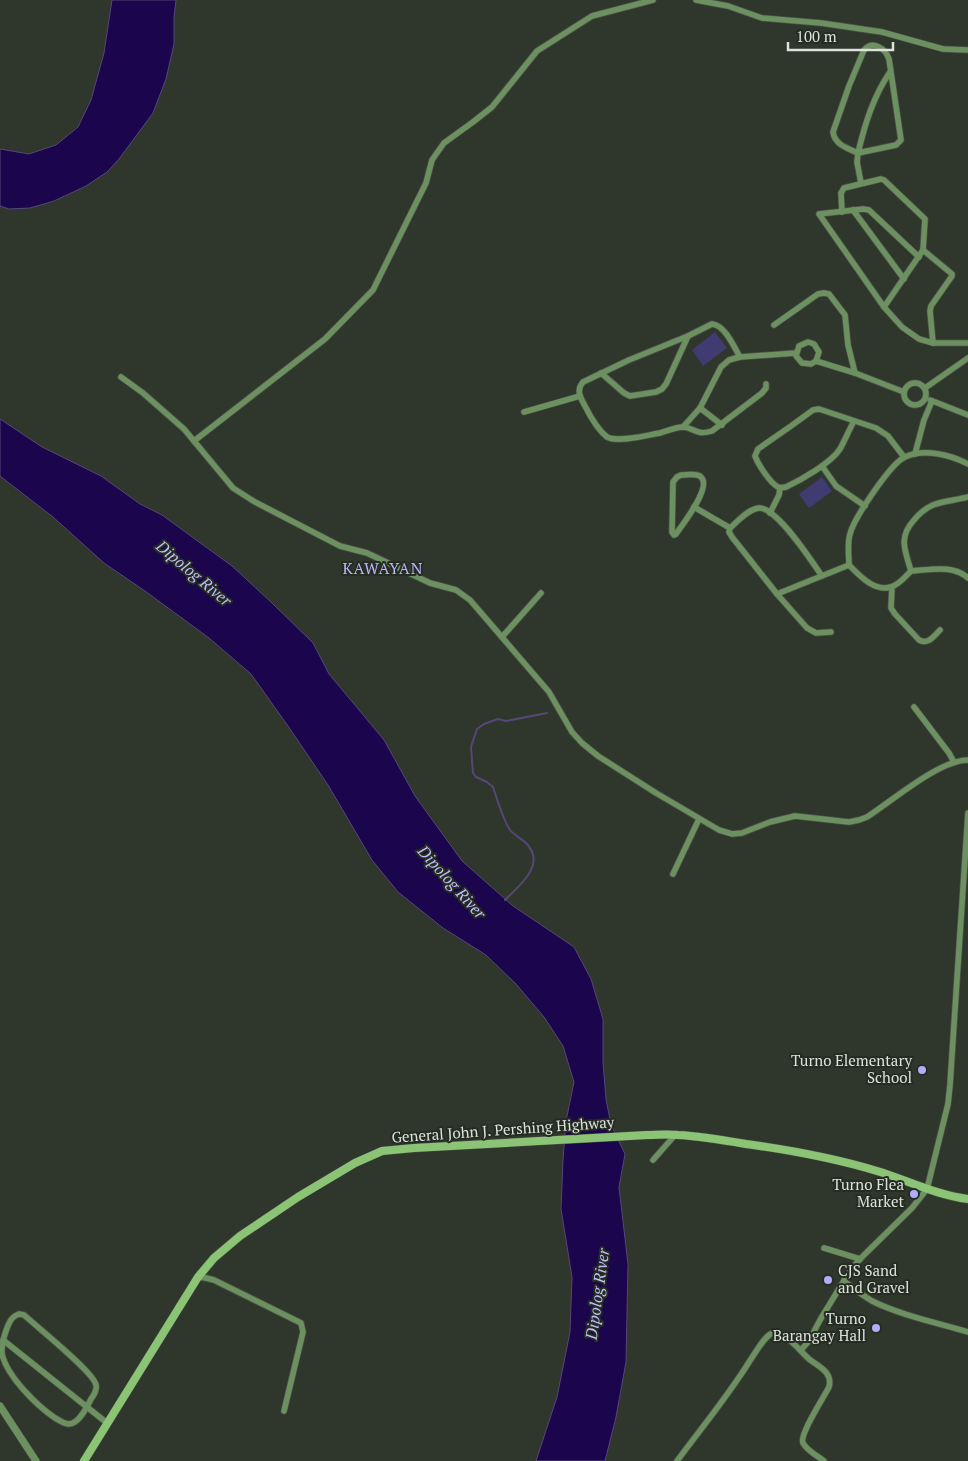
<svg xmlns="http://www.w3.org/2000/svg" width="968" height="1461" font-family="'PT Serif',serif">
	<style>
		.green { fill: #403b70 }
		.water { fill: #1b054c; stroke: #554777 }
		.lines { fill: none; stroke-linecap: round; stroke-linejoin: round }
		.stream { stroke: #554777; stroke-width: 2 }
		.minor-casing { stroke: #4b5248; stroke-width: 7 }
		.tertiary-casing { stroke: #4b5248; stroke-width: 8 }
		.secondary-casing { stroke: #4b5248; stroke-width: 9 }
		.minor { stroke: #6d9060; stroke-width: 5.5 }
		.tertiary { stroke: #6d9060; stroke-width: 7 }
		.secondary { stroke: #8cc476; stroke-width: 8 }
		.poi-dot { fill: #b1adfa; stroke: #252c22; stroke-width: 2 }
		.labels { text-anchor: middle; stroke-width: 4; stroke-linejoin: round; paint-order: stroke }
		.poi-label { font-size: 15px; fill: #dde2db; stroke: #252c22; text-anchor: end }
		.street-label { font-size: 15px; fill: #dde2db; stroke: #252c22 }
		.neighbourhood-label { font-size: 16px; letter-spacing: 1px; fill: #bab7ff; stroke: #252c22 }
		.water-label { font-size: 16px; font-style: italic; fill: #c0bdfc; stroke: #252c22 }
	</style>
	<rect width="100%" height="100%" fill="#2f362c"/>
	<g class="green">
		<polygon points="715,332 727,348 703,366 692,350"/>
		<polygon points="822,477 832,491 809,508 799,494"/>
	</g>
	<g class="water">
		<polygon points="112,0 176,0 174,17 174,44 166,79 153,113 119,159 107,172 86,186 54,201 30,208 9,209 0,206 0,149 29,154 56,145 78,127 91,100 104,53"/>
		<polygon points="0,419 42,447 101,476 140,504 162,515 232,566 272,603 313,643 329,674 384,740 415,796 462,861 513,906 574,947 591,979 603,1019 603,1062 606,1099 611,1125 625,1154 619,1187 628,1264 626,1362 616,1417 605,1461 536,1461 557,1397 570,1332 572,1277 561,1209 563,1160 566,1121 574,1082 563,1046 544,1017 516,984 486,955 443,928 398,892 372,860 328,785 288,726 251,674 209,638 145,591 104,563 53,517 0,476"/>
	</g>
	<g class="lines">
		<path class="stream" d="M505,900C520,885 547,864 526,843C521,838 514,835 510,830C503,820 497,799 493,787L487,782L476,777L473,773L471,747L477,729L484,724L498,719L506,721L547,713"/>
		<g class="minor-casing">
			<g id="minor">
				<polyline points="696,0 728,6 762,18 821,23 882,32 943,49 968,50"/>
				<path d="M861,183L857,162L858,153L896,145L901,140L889,59C885,48 873,40 864,50L849,86L833,132C835,145 847,148 858,153C865,124 873,97 890,72"/>
				<polyline points="853,210 904,279"/>
				<polyline points="842,212 841,193 844,188 881,179 884,180 925,219 923,250 884,307"/>
				<polyline points="923,250 952,274 952,276 931,306 930,311 933,343"/>
				<polyline points="919,257 869,210 863,209 819,214 884,307 902,327 919,339 933,343 968,343"/>
				<polyline points="774,325 818,294 824,293 829,294 845,315 848,345 855,373"/>
				<path d="M740,357C734,347 725,325 712,324L688,336L629,360L583,382C576,390 580,397 585,406C590,416 598,430 607,437C618,443 648,435 660,433C667,431 676,427 683,427C695,428 696,436 712,431L762,393L766,388V384"/>
				<polyline points="816,361 819,352 814,344 808,342 799,346 796,356 802,363 811,364 816,361 855,373 904,392"/>
				<polyline points="601,373 624,393 630,396 656,392 662,389 666,384 688,336"/>
				<path d="M121,377L143,393L184,429L233,488L255,502L340,546L367,553L430,583L456,590L470,600L549,692L572,732L582,743L598,756L656,793L719,830L732,834L742,833L770,822L795,816L849,822L859,820L867,817C892,801 939,760 968,760"/>
				<circle cx="915" cy="394" r="11"/>
				<polyline points="925,388 968,358"/>
				<polyline points="930,400 968,415"/>
				<polyline points="700,408 722,425"/>
				<polyline points="524,412 580,396"/>
				<path d="M854,421C849,430 845,440 840,449C831,463 801,480 786,487C782,488 781,488 778,487C770,483 758,464 755,456L758,449L791,426L813,410L819,409L876,428L888,436L904,457"/>
				<polyline points="683,427 700,408 721,367 729,360 740,357 796,353"/>
				<polyline points="194,441 325,339 373,290 426,183 432,160 444,143 473,122 492,107 537,51 592,16 653,0"/>
				<polyline points="915,454 924,420 932,401"/>
				<polyline points="822,466 836,486 865,506"/>
				<path d="M681,475C687,475 697,473 701,477C712,487 683,524 676,534L674,535L672,532L673,482L677,477Z"/>
				<polyline points="694,507 730,528"/>
				<polyline points="770,513 779,495 780,488"/>
				<path d="M849,565C849,555 847,544 850,534C854,518 891,463 905,457C924,448 951,455 968,464"/>
				<path d="M911,571C905,550 898,538 914,520C919,514 926,508 933,505C944,501 957,500 968,497"/>
				<path d="M822,576C812,562 777,507 759,508C748,509 737,522 730,528L729,532L732,537L777,594L849,565C860,576 874,592 891,587C899,585 905,577 911,571C930,570 953,564 968,578"/>
				<path d="M892,587L891,608L895,614L919,640C928,645 934,636 940,630"/>
				<polyline points="777,594 807,628 816,633 831,632"/>
				<polyline points="502,637 541,593"/>
				<polyline points="914,707 949,753 954,762"/>
				<polyline points="673,874 699,819"/>
				<polyline points="653,1160 676,1134"/>
				<polyline points="824,1248 860,1259"/>
				<polyline points="198,1277 206,1278 214,1280 301,1323 303,1332 284,1411"/>
				<path d="M844,1281C853,1288 862,1295 872,1301C900,1315 938,1323 968,1332"/>
				<path d="M19,1314L24,1315L31,1321C43,1332 94,1373 96,1385C97,1390 94,1395 91,1399C87,1407 79,1424 69,1424C64,1424 59,1420 55,1418C36,1405 7,1376 2,1354C1,1345 4,1336 7,1328C10,1321 11,1317 19,1314Z"/>
				<polyline points="3,1340 107,1423"/>
				<polyline points="801,1350 809,1341 820,1320 851,1269 864,1255 912,1208 927,1189 948,1104 950,1085 968,813"/>
				<path d="M677,1461C702,1427 729,1395 751,1359C756,1352 765,1335 773,1333C784,1330 801,1352 809,1359C819,1367 833,1372 829,1387C824,1397 799,1435 803,1443C807,1451 818,1456 824,1461"/>
			</g>
		</g>
		<g class="tertiary-casing">
			<polyline id="tertiary" points="0,1406 36,1461"/>
		</g>
		<g class="secondary-casing">
			<path id="secondary" d="M84,1461L198,1277L214,1258L240,1236L298,1197L355,1163L382,1151L414,1148L647,1135C657,1135 667,1134 678,1135C700,1136 723,1140 746,1144C790,1150 834,1158 877,1171C907,1180 936,1195 968,1199"/>
		</g>
		<use href="#minor" class="minor"/>
		<use href="#tertiary" class="tertiary"/>
		<use href="#secondary" class="secondary"/>
	</g>
	<g class="poi-dot">
		<circle cx="922" cy="1070" r="5"/>
		<circle cx="914" cy="1194" r="5"/>
		<circle cx="828" cy="1280" r="5"/>
		<circle cx="876" cy="1328" r="5"/>
	</g>
	<g class="labels">
		<g class="poi-label">
			<text x="912" y="1066">Turno Elementary<tspan x="912" dy="17">School</tspan></text>
			<text x="904" y="1190">Turno Flea<tspan x="904" dy="17">Market</tspan></text>
			<text x="838" y="1276" text-anchor="start">CJS Sand<tspan x="838" dy="17">and Gravel</tspan></text>
			<text x="866" y="1324">Turno<tspan x="866" dy="17">Barangay Hall</tspan></text>
		</g>
		<g class="street-label">
			<text transform="translate(503 1130) rotate(-4)" y="5">General John J. Pershing Highway</text>
		</g>
		<g class="neighbourhood-label">
			<text x="383" y="574">KAWAYAN</text>
		</g>
		<g class="water-label">
			<text transform="translate(194 573) rotate(40)" y="6">Dipolog River</text>
			<text transform="translate(452 882) rotate(48)" y="6">Dipolog River</text>
			<text transform="translate(597 1294) rotate(-82)" y="6">Dipolog River</text>
		</g>
	</g>
	<path d="M788 42v8h105v-8" fill="none" stroke="#dde2db" stroke-width="2.5"/>
	<text x="796" y="42" font-size="15" fill="#dde2db" stroke="#252c22" stroke-width="4" paint-order="stroke">100 m</text>
</svg>
